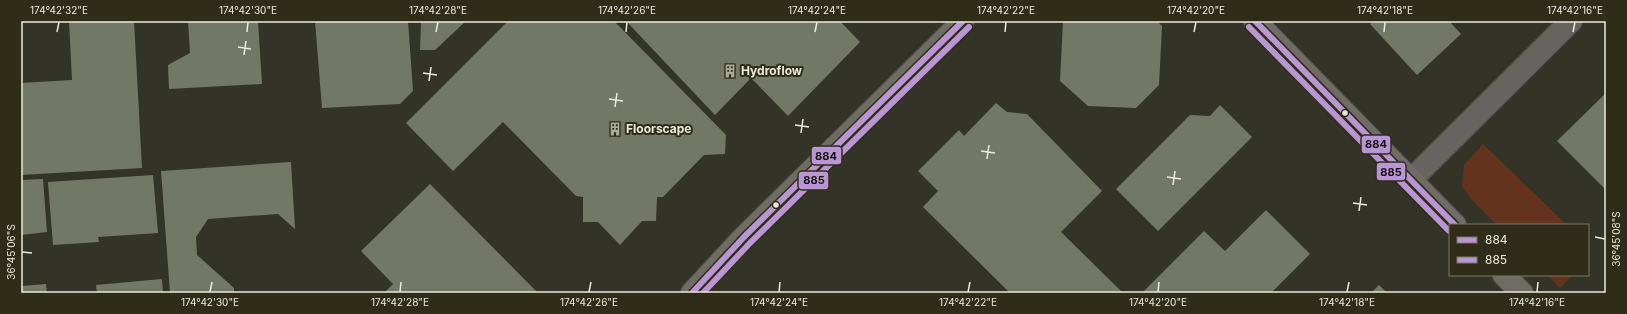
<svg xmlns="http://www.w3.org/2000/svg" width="1627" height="314" font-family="Inter,sans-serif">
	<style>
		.green { fill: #64331d }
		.building { fill: #717966 }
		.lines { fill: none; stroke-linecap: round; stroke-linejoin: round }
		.minor-casing { stroke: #504f45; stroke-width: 24 }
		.major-casing { stroke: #504f45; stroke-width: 24 }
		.minor { stroke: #666460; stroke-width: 22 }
		.major { stroke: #6f6c66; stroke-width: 22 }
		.bus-1-casing { stroke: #2f2d18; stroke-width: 9 }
		.bus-2-casing { stroke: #2f2d18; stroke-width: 9 }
		.bus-1 { stroke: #b995d3; stroke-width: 6 }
		.bus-2 { stroke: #b995d3; stroke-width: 6 }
		.ticks { fill: none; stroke: #ebeadd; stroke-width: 1.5 }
		.bus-dot { fill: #ebeadd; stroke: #2f2d18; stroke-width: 1.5 }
		.labels { text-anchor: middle; stroke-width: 4; stroke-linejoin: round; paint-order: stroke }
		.poi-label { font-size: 12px; font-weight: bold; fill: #ebeadd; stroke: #2f2d18; text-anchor: start }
		.line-badge { stroke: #2f2d18; stroke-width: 1.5 }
		.pale-badge-label { font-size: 11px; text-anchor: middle; font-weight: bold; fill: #111 }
		.neatline { fill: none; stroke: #ebeadd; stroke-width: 1.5 }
		.ticks-label { font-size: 10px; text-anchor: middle; fill: #ebeadd }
	</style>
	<rect width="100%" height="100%" fill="#343327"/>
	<g class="green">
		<polygon points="1483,144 1567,225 1497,225 1471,199 1462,187 1464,165"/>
		<polygon points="1547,275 1573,275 1560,288"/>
	</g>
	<g class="building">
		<polygon points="69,21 134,21 142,168 21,175 21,83 72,80"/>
		<polygon points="188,21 258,21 262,84 169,89 168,65 190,53"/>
		<polygon points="315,21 408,21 413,91 400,104 322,108"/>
		<polygon points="421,21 466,21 435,50 420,50"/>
		<polygon points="508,21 614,21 726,135 725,154 704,155 663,197 657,197 656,221 642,221 620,245 598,222 583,222 583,197 576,196 503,122 453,171 406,123"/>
		<polygon points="626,21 840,21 860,42 788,116 751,78 715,115"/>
		<polygon points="1064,21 1157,21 1162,26 1159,85 1136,108 1088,106 1060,81 1063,22"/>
		<polygon points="1374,21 1449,21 1461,34 1417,75 1370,24"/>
		<polygon points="1606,93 1606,190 1557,141"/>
		<polygon points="996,103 1007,112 1027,114 1102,191 1061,232 1123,293 1010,293 923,207 938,191 918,171 959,130 964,136"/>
		<polygon points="1220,105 1252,137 1158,231 1116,189 1190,115 1210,116"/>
		<polygon points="291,162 295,229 278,214 208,219 196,237 197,255 234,288 234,293 170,293 161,171"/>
		<polygon points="153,175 158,233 98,237 99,242 53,245 48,182"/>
		<polygon points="43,179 47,232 21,235 21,180"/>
		<polygon points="430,184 538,293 384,293 393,284 361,251"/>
		<polygon points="1266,210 1310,254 1271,293 1142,293 1204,231 1225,251"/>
		<polygon points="162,279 163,293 97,293 96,285"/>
		<polygon points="46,284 47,293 21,293 21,286"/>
		<polygon points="1379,285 1387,293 1371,293"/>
	</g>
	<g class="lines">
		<g class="minor-casing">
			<polyline id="minor" points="1411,180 1571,21"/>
		</g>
		<g class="major-casing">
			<g id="major">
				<polyline points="1255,21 1455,225"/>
				<polyline points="1504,275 1522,293"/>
				<polyline points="692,293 744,237 963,21"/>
			</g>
		</g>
		<use href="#minor" class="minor"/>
		<use href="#major" class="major"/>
		<g class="bus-1-casing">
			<g id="bus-1">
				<polyline points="1255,21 1455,225"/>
				<polyline points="692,293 744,237 963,21"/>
			</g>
		</g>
		<g class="bus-2-casing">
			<g id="bus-2">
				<polyline points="1249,27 1449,231"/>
				<polyline points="703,293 750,243 969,27"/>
			</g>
		</g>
		<use href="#bus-1" class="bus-1"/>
		<use href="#bus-2" class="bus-2"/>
	</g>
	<path class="ticks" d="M57,32L59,22M247,32L248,22M436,32L438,22M626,32L627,22M815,32L817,22M1005,32L1006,22M1194,32L1196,22M1384,32L1385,22M1573,32L1575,22M238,47L251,49M244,55L246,41M423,73L437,75M429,81L431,67M609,99L623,101M615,107L617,93M795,125L809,127M801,133L803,119M981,151L995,153M987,159L989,145M1167,177L1181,179M1173,185L1175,171M1353,203L1367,205M1359,211L1361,197M1595,237L1605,239M22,252L32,253M210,292L212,282M400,292L401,282M589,292L591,282M779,292L780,282M968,292L970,282M1158,292L1159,282M1347,292L1349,282M1537,292L1538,282"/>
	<defs>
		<g id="building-bare" transform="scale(1.08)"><path d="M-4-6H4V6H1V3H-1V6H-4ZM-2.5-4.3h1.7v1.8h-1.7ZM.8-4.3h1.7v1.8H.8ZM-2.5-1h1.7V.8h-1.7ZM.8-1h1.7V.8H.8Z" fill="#abaa9d" stroke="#2f2d18" stroke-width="2.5" paint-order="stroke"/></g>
	</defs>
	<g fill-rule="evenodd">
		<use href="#building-bare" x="730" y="71"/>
		<use href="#building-bare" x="615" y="129"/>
	</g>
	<g class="bus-dot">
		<circle cx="1345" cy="113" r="3.5"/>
		<circle cx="776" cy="205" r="3.5"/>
	</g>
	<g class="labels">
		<g class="poi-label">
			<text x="741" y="75">Hydroflow</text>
			<text x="626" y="133">Floorscape</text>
		</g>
	</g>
	<g class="line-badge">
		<rect x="1361" y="135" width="30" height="19" rx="4" fill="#b995d3"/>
		<rect x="811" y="146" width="31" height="19" rx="4" fill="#b995d3"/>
		<rect x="1376" y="162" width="30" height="19" rx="4" fill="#b995d3"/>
		<rect x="798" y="171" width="31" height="19" rx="4" fill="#b995d3"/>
	</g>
	<g class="pale-badge-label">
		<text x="1376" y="148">884</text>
		<text x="826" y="160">884</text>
		<text x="1391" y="176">885</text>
		<text x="814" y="184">885</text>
	</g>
	<rect width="1627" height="314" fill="none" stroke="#2f2d18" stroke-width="44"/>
	<rect x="1449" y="224" width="140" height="52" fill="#2f2d18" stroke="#7a7967"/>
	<rect x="1457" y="237" width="20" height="6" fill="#b995d3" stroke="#7a7967"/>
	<text x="1485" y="244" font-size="12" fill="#ebeadd">884</text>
	<rect x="1457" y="257" width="20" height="6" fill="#b995d3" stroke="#7a7967"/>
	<text x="1485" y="264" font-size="12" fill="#ebeadd">885</text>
	<rect x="22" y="22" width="1583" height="270" class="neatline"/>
	<g class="ticks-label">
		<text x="59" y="14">174°42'32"E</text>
		<text x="248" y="14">174°42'30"E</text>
		<text x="438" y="14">174°42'28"E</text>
		<text x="627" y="14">174°42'26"E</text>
		<text x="817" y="14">174°42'24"E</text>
		<text x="1006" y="14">174°42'22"E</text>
		<text x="1196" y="14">174°42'20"E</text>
		<text x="1385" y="14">174°42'18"E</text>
		<text x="1575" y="14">174°42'16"E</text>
		<text transform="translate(1616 239) rotate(-90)" y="4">36°45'08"S</text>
		<text transform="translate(11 252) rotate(-90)" y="4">36°45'06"S</text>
		<text x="210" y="306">174°42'30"E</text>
		<text x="400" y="306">174°42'28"E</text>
		<text x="589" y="306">174°42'26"E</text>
		<text x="779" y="306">174°42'24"E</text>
		<text x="968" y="306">174°42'22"E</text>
		<text x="1158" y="306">174°42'20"E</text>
		<text x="1347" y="306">174°42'18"E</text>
		<text x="1537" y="306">174°42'16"E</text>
	</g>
</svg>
